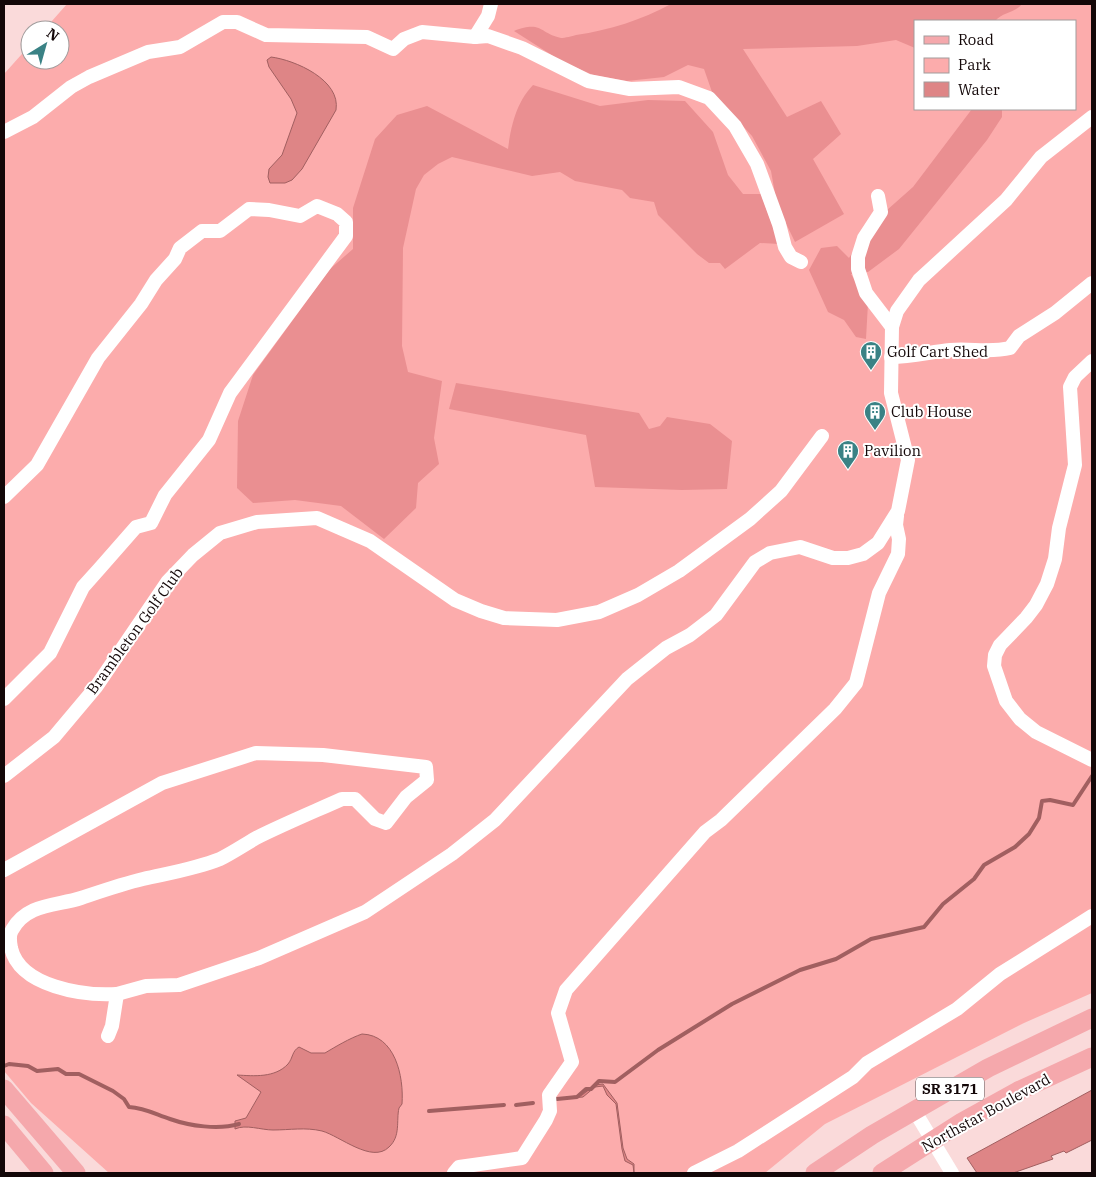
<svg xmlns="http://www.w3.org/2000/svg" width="1096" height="1177" font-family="'IBM Plex Serif',serif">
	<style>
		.green { fill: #fcacac; fill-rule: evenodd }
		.forest { fill: #ea8f91 }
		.water { fill: #de8586; stroke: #a15f60 }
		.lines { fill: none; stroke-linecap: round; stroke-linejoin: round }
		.stream { stroke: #a15f60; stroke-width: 4 }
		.minor { stroke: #fff; stroke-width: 14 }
		.major { stroke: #f5a8ac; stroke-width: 19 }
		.labels { text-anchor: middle; stroke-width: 4; stroke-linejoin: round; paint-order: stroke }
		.shield { fill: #fff; stroke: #5a5152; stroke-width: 1 }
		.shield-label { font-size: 14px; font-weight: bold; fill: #130708 }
		.poi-label { font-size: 15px; fill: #130708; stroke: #fff; text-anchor: start }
		.street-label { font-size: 15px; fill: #130708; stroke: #fff }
	</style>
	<rect width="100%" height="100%" fill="#fadada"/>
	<path class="green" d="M67,4H1092V993L1024,1023L825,1124L765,1173H109L31,1103L4,1071V74L30,45V60H60V30H44ZM915,21H1075V109H915Z"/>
	<g class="forest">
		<path d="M671,4H1022C1015,13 1003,12 995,21H915V48L896,40L857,46L743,49L787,117L821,101L841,134L813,159L844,214L795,242L777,205L771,171L752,136L712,92L704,69L688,65L664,77L627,81L593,75L561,61L514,31C542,20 540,34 561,38C565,38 572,36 576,35C610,30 641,20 671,4Z"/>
		<path d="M533,85L600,106L648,100L685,101L713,132L728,175L743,194H761L779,244L760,243L725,269L720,263H709L697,254L658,215L654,202L630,198L622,190L575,181L560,172L532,176L452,157L438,164L424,175L416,189L403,248L402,346L408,372L442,381L434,438L439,464L418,483L416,508L384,539L341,506L295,500L253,503L237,488L238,421L253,375L330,269L353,249V208L375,139L397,115L427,106L508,149C511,126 516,103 533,85Z"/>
		<polygon points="972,109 1002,109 1002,117 987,140 899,249 868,272 851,274 868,303 866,339 856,337 844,320 828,312 809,270 821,248 837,246 849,258 869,226 913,187"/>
		<polygon points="456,383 639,413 649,429 660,426 667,417 710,424 732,441 727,489 682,490 595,487 586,435 449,409"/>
	</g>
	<g class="water">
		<path d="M271,57C295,60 341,80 336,110L302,169L292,180L285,183H270L268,177L269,169L282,155L297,113L291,99L269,67L267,60Z"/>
		<path d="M362,1034C395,1035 404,1076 402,1104L399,1108C396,1121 401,1136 389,1147C372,1164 340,1136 322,1131C305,1127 290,1130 273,1130C261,1130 246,1124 235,1129V1121L246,1118L261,1092L237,1075C254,1076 275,1078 288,1064C293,1058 292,1051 299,1047L311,1053H325C335,1047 350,1038 362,1034Z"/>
		<polygon points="603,1084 617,1103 623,1148 627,1159 634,1164 634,1173 633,1165 625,1161 622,1149 616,1104 607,1095 603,1086 595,1087 583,1097 558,1099 582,1095 595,1085"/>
		<polygon points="1092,1090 1092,1140 1066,1153 1064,1151 1051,1156 1053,1159 1013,1173 977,1173 967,1158"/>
	</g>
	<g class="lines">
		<g class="stream">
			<path d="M4,1066L9,1064L28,1066L37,1071L58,1069L66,1074H79L113,1091L124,1099L129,1107C145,1108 155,1114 170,1119C190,1126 218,1130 239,1124"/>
			<polyline points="557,1099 577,1097 586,1089 591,1089 599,1081 615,1082 658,1050 732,1004 800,970 836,959 871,939 924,927 943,904 974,879 984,865 1015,847 1029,834 1039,818 1042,801 1050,800 1073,805 1092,776"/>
			<polyline points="516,1105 533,1103"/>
			<polyline points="429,1111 504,1105"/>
		</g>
		<g class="minor">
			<polyline points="475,37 488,36 522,48 588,81 630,89 679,87 709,98 735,126 757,164 779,224 785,247 791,257 801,262"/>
			<polyline points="4,132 33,117 71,87 89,77 148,52 180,47 223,22 237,22 266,35 367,37 393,49 404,39 422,32 475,37 488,16 491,4"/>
			<polyline points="892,327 897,311 919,280 1006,200 1041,157 1092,117"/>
			<path d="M891,357C912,357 930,352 950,350C970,348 990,353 1010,348L1019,336L1055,313L1092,283"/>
			<polyline points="1092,361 1075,377 1070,387 1075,465 1059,528 1055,559 1047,584 1036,605 1026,618 1000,645 995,655 994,666 1006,701 1020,719 1036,732 1092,760"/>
			<polyline points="4,497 37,465 98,358 141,304 156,280 175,259 180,248 202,231 220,231 249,209 269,210 300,216 317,206 337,214 346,222 346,236 230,393 209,440 165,495 151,523 136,527 100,568 83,587 50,653 4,699"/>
			<polyline points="4,776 54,737 96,687 168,581 193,555 220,533 257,522 317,518 370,541 455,600 481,611 504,618 557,620 599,612 638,595 679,571 750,519 781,491 822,436"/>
			<path d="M4,870L162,783L256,753L323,755L426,767L427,780L406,797L386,823L375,819L355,799H342C313,812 284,824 256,838C244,845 232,853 220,859C195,869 169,873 143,879C122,884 102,891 81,898C57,906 27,903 12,930C9,935 10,943 11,948C20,987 84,996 117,994L112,1026L108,1036"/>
			<polyline points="117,994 146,986 179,985 259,958 365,912 452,854 495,820 627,679 666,648 690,635 716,615 755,562 770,553 800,547 833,558 848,558 863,554 878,543 898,511 908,460 891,393 892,327 866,293 858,269 858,257 864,238 881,212 878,196"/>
			<polyline points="914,1110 952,1173"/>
			<polyline points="454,1173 459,1167 522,1158 546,1120 550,1111 549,1095 572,1062 558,1013 566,990 705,832 721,820 835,709 856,683 879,593 898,554 899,539 896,525 897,516"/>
			<polyline points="694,1173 738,1151 853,1077 867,1063 957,1009 1000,974 1092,916"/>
		</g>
		<g class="major">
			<polyline points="4,1089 76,1173"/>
			<polyline points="4,1125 44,1173"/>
			<polyline points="815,1173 872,1135 988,1068 1092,1018"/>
			<polyline points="882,1173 962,1122 1018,1091 1092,1057"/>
		</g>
	</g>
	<defs>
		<g id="building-pin" transform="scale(1.125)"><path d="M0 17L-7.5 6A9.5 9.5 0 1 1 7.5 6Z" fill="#3a8285" stroke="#fff"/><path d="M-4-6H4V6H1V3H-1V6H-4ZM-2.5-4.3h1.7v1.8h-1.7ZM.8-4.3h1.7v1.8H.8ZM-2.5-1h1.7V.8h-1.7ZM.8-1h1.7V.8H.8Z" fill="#fff"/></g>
	</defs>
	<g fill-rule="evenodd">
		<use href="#building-pin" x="871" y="352"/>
		<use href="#building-pin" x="875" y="412"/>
		<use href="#building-pin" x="848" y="451"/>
	</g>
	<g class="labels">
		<rect class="shield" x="916" y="1077.5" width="68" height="23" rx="4"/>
		<g class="shield-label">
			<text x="950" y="1094">SR 3171</text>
		</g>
		<g class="poi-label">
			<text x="887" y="357">Golf Cart Shed</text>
			<text x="891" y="417">Club House</text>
			<text x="864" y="456">Pavilion</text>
		</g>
		<g class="street-label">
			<text transform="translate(135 631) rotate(-54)" y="5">Brambleton Golf Club</text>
			<text transform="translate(986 1113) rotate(-29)" y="5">Northstar Boulevard</text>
		</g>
	</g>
	<rect width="1096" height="1177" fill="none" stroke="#130708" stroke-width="10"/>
	<rect x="914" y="20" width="162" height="90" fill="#ffffff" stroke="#a19c9c"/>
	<rect x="924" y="36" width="25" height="8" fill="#f5a8ac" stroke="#a19c9c"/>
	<text x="958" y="45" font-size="15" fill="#130708">Road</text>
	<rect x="924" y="58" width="25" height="15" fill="#fcacac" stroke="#a19c9c"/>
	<text x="958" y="70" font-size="15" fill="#130708">Park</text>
	<rect x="924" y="82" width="25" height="15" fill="#de8586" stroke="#a19c9c"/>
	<text x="958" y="95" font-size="15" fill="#130708">Water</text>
	<g transform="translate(45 45) rotate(37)"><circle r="24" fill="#ffffff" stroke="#a19c9c"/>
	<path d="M0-4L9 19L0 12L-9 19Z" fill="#3a8285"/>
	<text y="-8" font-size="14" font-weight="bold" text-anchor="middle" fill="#130708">N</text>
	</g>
</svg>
